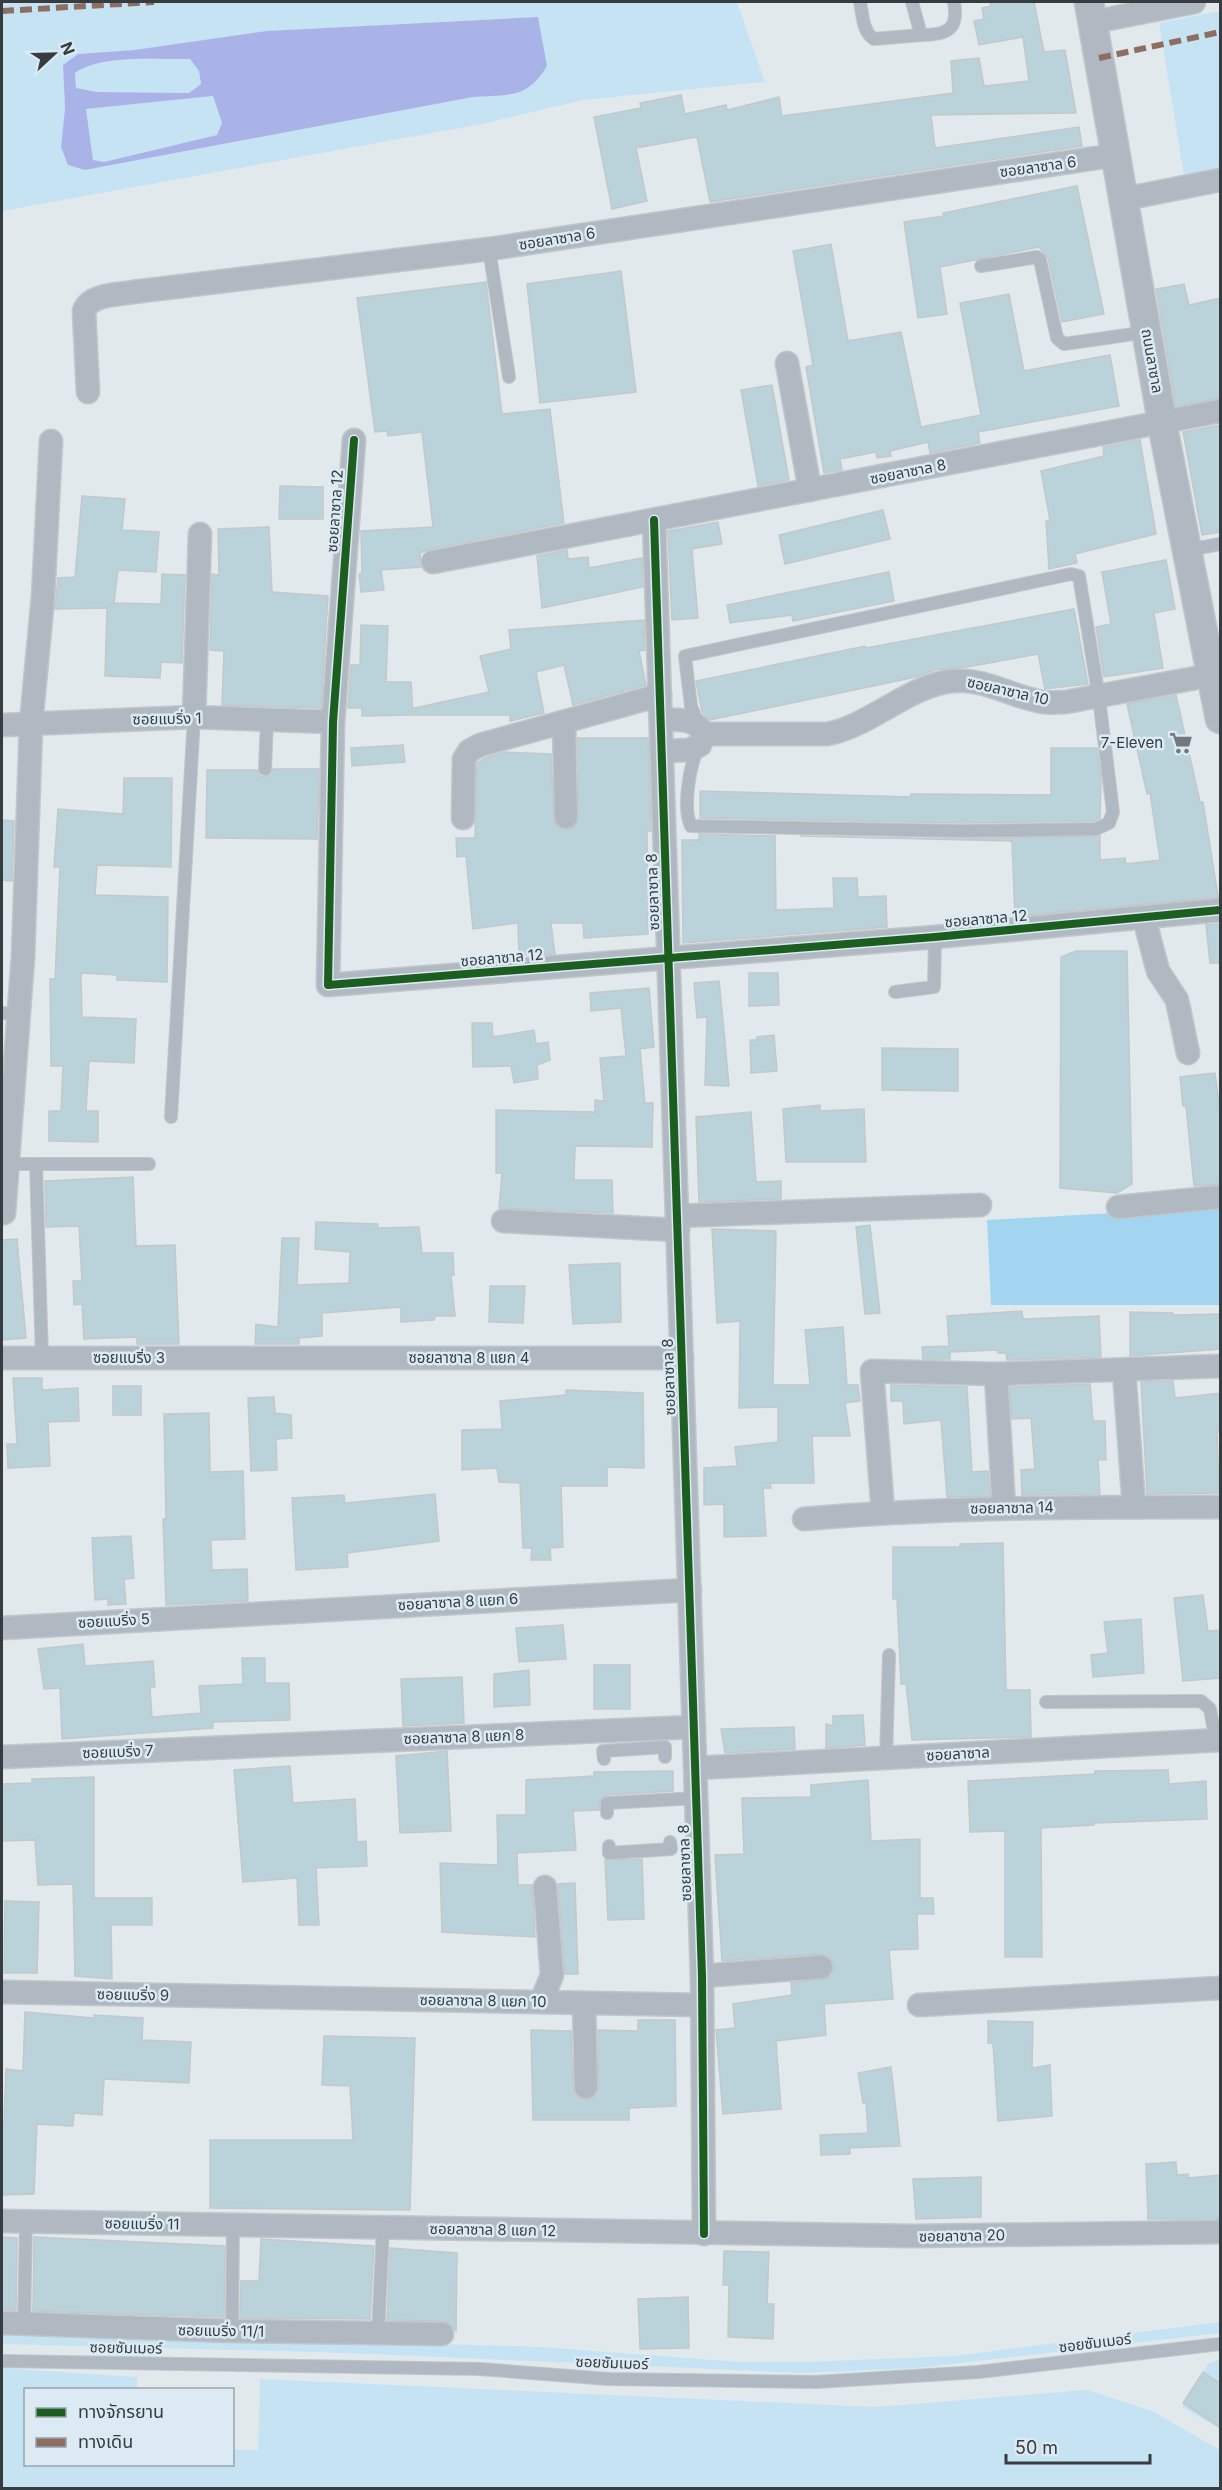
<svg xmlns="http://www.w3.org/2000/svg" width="1222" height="2490" font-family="Inter,'Noto Sans Thai',sans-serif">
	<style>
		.green { fill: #c6e3f4; fill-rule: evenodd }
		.forest { fill: #a3d5f0 }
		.water { fill: #aab3e7; fill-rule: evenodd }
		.building { fill: #bad2d9; stroke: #c2c9cb; stroke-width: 1.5 }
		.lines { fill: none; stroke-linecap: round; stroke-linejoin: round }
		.service-casing { stroke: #c0c6ca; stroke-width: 14 }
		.minor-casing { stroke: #c0c6ca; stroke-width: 25 }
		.tertiary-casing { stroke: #c0c6ca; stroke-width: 31 }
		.service { stroke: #b0b8c1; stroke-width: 12 }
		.minor { stroke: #b0b8c1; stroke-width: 22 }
		.tertiary { stroke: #b0b8c1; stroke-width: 28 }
		.quiet { stroke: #8d6e63; stroke-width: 6; stroke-dasharray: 12 6; stroke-linecap: butt }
		.cycleway-casing { stroke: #dbeaf3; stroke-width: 11 }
		.cycleway { stroke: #1b5e20; stroke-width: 8 }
		.labels { text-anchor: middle; stroke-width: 5; stroke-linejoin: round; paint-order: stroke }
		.street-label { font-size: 15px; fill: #363c40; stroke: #dbeaf3 }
		.poi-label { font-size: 15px; fill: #363c40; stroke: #dbeaf3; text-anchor: end }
	</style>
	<rect width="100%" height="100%" fill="#e1e9ed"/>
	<g class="green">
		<path d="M2,2H737L765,82L583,100L482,124L2,211ZM537,17L547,66L513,95L473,97L85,170L61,147L65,108L63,65L78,54L134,50L267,31Z"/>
		<polygon points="1220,11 1220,168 1184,176 1159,23"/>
		<path d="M190,59L199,71L201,85L189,93L97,92L76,88L75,73C105,52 155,60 190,59Z"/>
		<polygon points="213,96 222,123 217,135 104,162 93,160 86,109"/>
		<polygon points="1220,2322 1220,2333 917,2368 801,2373 348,2353 2,2344 2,2332 542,2347 739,2362 805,2362 954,2356"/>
		<polygon points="1220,2359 1220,2429 1182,2407 1208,2364"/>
		<polygon points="2,2368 137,2377 137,2389 26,2390 26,2464 232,2464 233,2450 258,2450 260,2379 876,2407 1087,2390 1152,2411 1220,2450 1220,2488 2,2488"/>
	</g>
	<polygon class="forest" points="1220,1207 1220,1305 991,1305 987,1220"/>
	<path class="water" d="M538,17L547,66C527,99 509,95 473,97L85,170L68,165L61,147L65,108L63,65L78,54L134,50L267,31ZM190,59L199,71L201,84L189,93L97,92L76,88L75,73C102,54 157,60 190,59ZM213,96L222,123L217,135L104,162L93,160L86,109Z"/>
	<g class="building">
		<polygon points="990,2 1034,2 1044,52 1065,50 1076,113 931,115 935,148 1079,127 1082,146 710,202 697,137 636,148 647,201 612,209 594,117 641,108 640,103 681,95 685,114 726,105 727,110 779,97 782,116 953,93 951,61 979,58 984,86 1029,81 1023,37 979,45 974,21 984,19 982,8 991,6"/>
		<polygon points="1077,186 1104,314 1062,322 1048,258 1039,247 940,267 947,314 918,318 904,222 944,216 943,213"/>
		<polygon points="831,244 848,341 901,332 921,427 981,415 960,303 1009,294 1024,371 1110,355 1119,406 978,432 980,443 930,453 928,442 890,451 891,456 877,458 876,452 840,459 842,470 824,473 806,367 813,365 793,251"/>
		<polygon points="621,271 636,392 540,403 527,284"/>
		<polygon points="486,282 502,414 550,409 564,523 430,549 420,553 421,567 381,570 384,590 361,592 359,574 362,573 361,531 433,527 422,432 388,436 387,431 375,432 357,298"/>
		<polygon points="1184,284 1189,305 1221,298 1221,398 1176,406 1156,289"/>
		<polygon points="772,385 789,480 758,486 741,390"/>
		<polygon points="1221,425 1221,532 1202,535 1183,432"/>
		<polygon points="1140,440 1156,534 1075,554 1077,563 1049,569 1046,521 1050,520 1041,471 1104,456 1103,447"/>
		<polygon points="280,486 323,487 323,519 279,519"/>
		<polygon points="82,496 125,499 122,530 159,532 156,572 118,570 114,603 161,604 162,574 185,575 182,663 161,662 160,678 105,676 107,608 55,609 58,578 75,577"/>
		<polygon points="883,510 890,539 785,564 779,535"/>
		<polygon points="718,522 722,544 692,549 698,618 672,620 668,531"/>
		<polygon points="269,527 272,592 328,596 321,708 222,705 224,651 210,650 212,574 219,575 218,529"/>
		<polygon points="567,550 568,559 588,557 589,568 642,558 643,587 542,608 537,556"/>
		<polygon points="1166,560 1175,609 1154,613 1163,668 1104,677 1096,627 1111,624 1102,572"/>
		<polygon points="889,572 894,601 793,621 792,615 730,623 727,605"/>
		<polygon points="1074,609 1088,684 1045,689 1038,654 967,667 935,670 916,677 710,720 702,712 696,681 865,646 866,648"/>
		<polygon points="644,620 645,650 639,651 646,685 573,705 564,665 536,672 544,713 510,721 510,715 415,715 414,708 489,692 480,656 511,649 509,630"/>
		<polygon points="361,625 388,626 386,682 411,682 413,715 362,716 362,708 348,708 351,665 360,665"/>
		<polygon points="1176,695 1200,802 1203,802 1218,896 1221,897 1015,916 1012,841 800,836 962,839 1100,836 1100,860 1125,858 1126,864 1160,860 1150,793 1147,794 1127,704"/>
		<polygon points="578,738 648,738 651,831 647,831 648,934 584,938 583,923 551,923 555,954 519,955 518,923 473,929 466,856 457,857 456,838 475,838 477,763 485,758 505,752 551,754 554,823 560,829 573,828 579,817"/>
		<polygon points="403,745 405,762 352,766 351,748"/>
		<polygon points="1051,748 1097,748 1101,778 1100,818 1094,821 962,823 700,818 700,791 911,797 911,794 1051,795"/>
		<polygon points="273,769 319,769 317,839 206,838 207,770 257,770 260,776 265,777"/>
		<polygon points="124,778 172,778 171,867 97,865 95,895 168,897 167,982 117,980 117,975 81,973 82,1017 136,1019 134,1063 89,1061 86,1111 98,1111 98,1142 49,1141 49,1111 61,1111 63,1066 51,1066 50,979 55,979 60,867 54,867 58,809 123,814"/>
		<polygon points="2,820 14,821 12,881 2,880"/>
		<polygon points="699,834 775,836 776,910 834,908 833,878 857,878 858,897 886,896 887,927 683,943 682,840 699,840"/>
		<polygon points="1221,924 1221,963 1210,963 1206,925"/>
		<polygon points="1076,951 1127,951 1132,1184 1117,1193 1060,1188 1061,957"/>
		<polygon points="749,973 778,973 779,1005 749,1006"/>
		<polygon points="719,981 722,1010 729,1086 705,1085 707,1017 697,1018 694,983"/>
		<polygon points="649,988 654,1047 640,1049 645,1103 653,1103 652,1147 575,1146 574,1180 612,1180 613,1213 499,1208 502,1173 496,1173 496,1110 595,1112 595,1100 604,1101 600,1058 626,1056 621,1008 591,1011 590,993"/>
		<polygon points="472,1023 492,1023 493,1037 534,1030 536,1044 548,1042 550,1060 537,1065 538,1079 514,1083 511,1066 473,1067"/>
		<polygon points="774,1035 777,1071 751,1073 750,1040 757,1040 757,1037"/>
		<polygon points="882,1048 958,1049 958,1091 882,1090"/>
		<polygon points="1215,1073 1221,1120 1221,1184 1194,1186 1186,1106 1183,1106 1180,1077"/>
		<polygon points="820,1105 820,1111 864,1109 866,1162 786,1162 783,1109"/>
		<polygon points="751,1112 756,1182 781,1181 781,1199 699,1202 696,1117"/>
		<polygon points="133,1177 136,1246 175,1245 179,1344 137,1344 137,1337 84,1339 82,1304 74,1305 73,1281 82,1281 79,1226 46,1227 45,1181"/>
		<polygon points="316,1222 378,1224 378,1228 419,1227 422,1253 453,1253 454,1275 451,1275 455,1316 435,1316 434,1320 401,1322 401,1307 322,1313 322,1336 299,1338 299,1344 255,1344 256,1324 278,1327 282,1238 299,1238 297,1285 349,1283 350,1252 315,1249"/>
		<polygon points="870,1225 880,1313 865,1314 856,1227"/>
		<polygon points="712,1229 776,1231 773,1385 810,1385 805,1330 843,1327 847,1385 858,1385 860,1401 845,1403 850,1436 812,1436 814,1483 770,1483 771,1488 763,1488 766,1536 724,1537 724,1504 704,1505 704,1468 737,1466 735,1447 778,1442 778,1407 739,1408 740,1321 717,1323"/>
		<polygon points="17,1239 26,1338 2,1340 2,1240"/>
		<polygon points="620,1263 621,1322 573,1324 569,1265"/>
		<polygon points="490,1286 525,1286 523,1323 489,1322"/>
		<polygon points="1022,1311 1023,1319 1099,1316 1101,1357 1007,1360 1006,1353 998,1353 998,1350 950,1352 950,1359 923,1359 922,1347 949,1346 947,1316"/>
		<polygon points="1130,1312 1173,1313 1173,1315 1221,1314 1221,1349 1130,1356"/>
		<polygon points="13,1378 42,1378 42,1390 78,1388 79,1421 48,1422 50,1466 8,1468 7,1444 17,1444"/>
		<polygon points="1173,1381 1175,1398 1221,1393 1221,1432 1217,1432 1219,1493 1147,1494 1141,1382"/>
		<polygon points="1090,1384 1093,1421 1105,1421 1106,1460 1098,1460 1100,1494 1022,1495 1021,1470 1035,1469 1031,1418 1012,1419 1010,1387"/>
		<polygon points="891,1385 967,1387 972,1472 988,1471 990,1496 947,1497 941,1420 904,1424 903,1401 891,1401"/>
		<rect x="113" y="1386" width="28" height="29"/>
		<polygon points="566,1390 643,1393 644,1468 607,1467 607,1486 561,1486 563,1547 550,1548 551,1560 531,1560 532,1548 523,1548 520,1483 499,1482 497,1468 462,1470 462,1430 502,1429 500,1401 566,1395"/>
		<polygon points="274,1397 275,1413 291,1415 292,1438 276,1439 277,1470 251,1471 248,1398"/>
		<polygon points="209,1413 210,1472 243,1471 245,1539 211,1540 212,1570 247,1569 248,1601 166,1605 163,1519 166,1519 164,1414"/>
		<polygon points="435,1494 439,1541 347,1553 348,1567 296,1570 292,1498 344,1495 345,1503"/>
		<polygon points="131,1536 134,1578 124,1579 126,1604 108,1605 108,1599 95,1600 92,1538"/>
		<polygon points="1003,1543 1006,1690 1030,1690 1031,1737 912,1740 906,1684 901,1684 897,1599 893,1599 893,1547 960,1547 960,1544"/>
		<polygon points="1203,1595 1208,1631 1221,1630 1221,1678 1183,1681 1174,1598"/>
		<polygon points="1141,1619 1144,1673 1093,1677 1091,1655 1108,1653 1104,1622"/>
		<polygon points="563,1625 566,1659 519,1662 516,1628"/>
		<polygon points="83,1644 85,1666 153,1661 155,1687 150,1688 152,1717 201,1713 199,1686 243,1684 242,1658 265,1658 265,1683 289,1683 290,1720 213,1722 213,1728 62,1739 60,1688 44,1689 38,1649"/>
		<rect x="594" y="1665" width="36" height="44"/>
		<polygon points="529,1670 530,1705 494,1707 494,1674"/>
		<polygon points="462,1677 464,1723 403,1726 401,1679"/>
		<polygon points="863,1715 865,1745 826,1748 826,1724 833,1726 833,1716"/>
		<polygon points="794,1727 795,1749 725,1753 721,1729"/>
		<polygon points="447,1751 451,1831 400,1833 396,1756"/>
		<polygon points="290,1766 293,1803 355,1799 357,1842 366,1841 367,1866 316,1868 319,1925 299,1925 297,1878 243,1882 234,1770"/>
		<polygon points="1168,1770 1169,1784 1206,1781 1207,1819 1094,1823 1094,1825 1041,1828 1042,1957 1005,1957 1005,1831 970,1832 968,1781 1095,1774 1095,1771"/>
		<polygon points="673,1771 673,1791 606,1795 600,1800 599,1810 573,1811 576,1850 517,1853 518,1885 532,1885 535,1937 442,1932 440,1863 498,1865 497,1815 526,1815 526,1780 594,1776 594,1772"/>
		<polygon points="94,1777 94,1898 152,1898 152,1925 111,1925 112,1979 75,1976 73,1884 38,1885 35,1840 2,1841 2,1784 32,1783 32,1779"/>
		<polygon points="868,1780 871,1841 920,1839 920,1898 933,1898 934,1914 917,1914 918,1949 889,1950 893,1999 824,2004 826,2035 776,2041 781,2109 723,2114 716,2030 735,2028 733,2004 792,1995 791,1983 828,1978 834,1967 832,1959 821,1954 722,1961 715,1855 744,1854 742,1798 811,1797 811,1785"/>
		<polygon points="642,1859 644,1919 608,1920 605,1860"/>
		<polygon points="575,1883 578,1974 565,1974 558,1884"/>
		<polygon points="5,1901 39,1902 37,1973 4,1973"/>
		<polygon points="25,2012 94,2018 94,2015 143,2018 142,2040 191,2042 189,2083 104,2079 102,2115 74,2113 73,2126 37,2124 34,2194 2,2195 2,2123 4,2123 6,2069 23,2071"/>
		<polygon points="638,2020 675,2020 676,2106 629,2108 629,2120 533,2120 531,2030 571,2031 573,2088 579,2098 587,2100 593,2098 599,2087 598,2030 638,2031"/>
		<polygon points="988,2021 1033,2022 1032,2068 1050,2065 1052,2116 998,2121 993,2043 988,2043"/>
		<polygon points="324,2036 415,2038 410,2210 210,2208 210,2140 353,2140 350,2086 322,2085"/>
		<polygon points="891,2067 900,2146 850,2148 850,2154 821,2155 820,2135 868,2133 866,2102 863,2103 858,2073"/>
		<polygon points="1176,2162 1177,2175 1188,2174 1188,2178 1221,2175 1221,2219 1148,2219 1146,2164"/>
		<polygon points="981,2177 981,2217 916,2219 913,2179"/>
		<polygon points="2,2237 17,2238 16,2310 2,2310"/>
		<polygon points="34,2237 225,2246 224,2317 33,2311"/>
		<polygon points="261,2239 374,2246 370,2319 240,2318 241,2281 259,2281"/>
		<polygon points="390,2248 457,2253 456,2331 449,2323 443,2321 387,2320"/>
		<polygon points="724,2251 769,2252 767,2304 774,2304 773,2339 728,2337 729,2285 723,2285"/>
		<polygon points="688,2297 689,2348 640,2349 638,2299"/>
		<polygon points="1203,2372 1221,2384 1221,2428 1183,2403"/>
	</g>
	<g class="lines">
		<g class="service-casing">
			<g id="service">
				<path d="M860,2C863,15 862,31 874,39L921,35"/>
				<path d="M912,2L921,35C947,35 959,30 954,2"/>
				<polyline points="489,249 509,377"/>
				<polyline points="981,266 1037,257 1040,260 1057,338 1064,344 1147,332"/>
				<polyline points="1188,550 1220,544"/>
				<path d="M698,748C690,765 682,808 691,826L962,831L1096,829L1109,823L1113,812L1099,698L1079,576L1071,574L685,656L691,706L698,724"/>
				<polyline points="265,769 267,720"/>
				<polyline points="895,992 934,987 935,937"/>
				<polyline points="2,1013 19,1014"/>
				<polyline points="171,1117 194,717"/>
				<polyline points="8,1164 149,1164"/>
				<polyline points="36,1164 42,1358"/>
				<polyline points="1046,1702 1201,1701 1210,1709 1216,1741"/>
				<polyline points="886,1758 889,1655"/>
				<polyline points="604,1759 603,1751 665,1747 665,1757"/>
				<polyline points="607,1813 607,1803 697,1798"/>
				<polyline points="609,1846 609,1853 671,1849 670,1842"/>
				<polyline points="24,2324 26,2221"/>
				<polyline points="232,2331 233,2225"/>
				<polyline points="378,2333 383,2228"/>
				<polyline points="2,2361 480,2369 609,2379 816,2382 978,2372 1220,2344"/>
			</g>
		</g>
		<g class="minor-casing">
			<g id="minor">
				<polyline points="1093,22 1194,2"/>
				<polyline points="1124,199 1220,180"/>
				<polyline points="787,363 810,490"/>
				<path d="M88,392L84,311C90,294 117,295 133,292L489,249L1116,155"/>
				<polyline points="354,440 333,722 328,985 935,937 1220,910"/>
				<polyline points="654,520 702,1976 704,2234"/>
				<polyline points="433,562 1220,411"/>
				<polyline points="194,717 200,534"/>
				<path d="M661,720C680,720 694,717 704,734"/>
				<polyline points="564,722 566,817"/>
				<polyline points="2,725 194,717 333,722"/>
				<path d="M704,734H827C871,726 910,684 954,681C985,678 1012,697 1043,702C1050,703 1058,702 1066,702L1212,675"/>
				<polyline points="662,751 689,750 700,745 704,734"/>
				<polyline points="463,818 464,759 469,751 480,745 660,695"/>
				<polyline points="1144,918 1158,971 1177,1000 1188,1053"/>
				<polyline points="1118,1207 1220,1197"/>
				<polyline points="4,1213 23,957 31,724 43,597 51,441"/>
				<polyline points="677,1216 980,1205"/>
				<polyline points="503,1221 678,1230"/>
				<polyline points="2,1358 682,1358"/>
				<polyline points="1124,1370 1134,1507"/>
				<polyline points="996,1374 1004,1508"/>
				<polyline points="883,1512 872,1371 996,1374 1220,1366"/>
				<path d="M804,1519C942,1507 1081,1507 1220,1507"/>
				<polyline points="2,1628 690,1590"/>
				<polyline points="2,1757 694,1727"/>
				<polyline points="696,1768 1220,1740"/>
				<polyline points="702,1976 821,1967"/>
				<polyline points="2,1992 701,2005"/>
				<polyline points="541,2002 552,1975 545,1887"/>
				<polyline points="584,2003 586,2087"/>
				<polyline points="919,2005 1220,1988"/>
				<polyline points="2,2221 912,2236 1220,2232"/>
				<polyline points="2,2323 232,2331 442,2334"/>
			</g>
		</g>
		<g class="tertiary-casing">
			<polyline id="tertiary" points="1089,2 1165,438 1220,719"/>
		</g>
		<use href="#service" class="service"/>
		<use href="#minor" class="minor"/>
		<use href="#tertiary" class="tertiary"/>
		<g class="quiet">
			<polyline points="2,11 154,2"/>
			<polyline points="1099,58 1220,32"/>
		</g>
		<g class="cycleway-casing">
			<g id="cycleway">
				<polyline points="354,440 333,722 328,985 935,937 1220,910"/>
				<polyline points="654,520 702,1976 704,2234"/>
			</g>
		</g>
		<use href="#cycleway" class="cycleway"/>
	</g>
	<defs>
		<g id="supermarket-bare" transform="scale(1.8)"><path d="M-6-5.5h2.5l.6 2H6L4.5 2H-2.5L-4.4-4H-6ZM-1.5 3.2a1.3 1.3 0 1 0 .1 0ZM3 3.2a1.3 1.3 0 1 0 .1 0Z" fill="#72797d" stroke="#dbeaf3" stroke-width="2.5" paint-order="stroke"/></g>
	</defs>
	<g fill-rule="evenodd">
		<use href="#supermarket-bare" x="1181" y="743"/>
	</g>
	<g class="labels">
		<g class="street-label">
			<text transform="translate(1038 167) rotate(-8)" y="5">ซอยลาซาล 6</text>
			<text transform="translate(557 239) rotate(-9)" y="5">ซอยลาซาล 6</text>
			<text transform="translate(1152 361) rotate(80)" y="5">ถนนลาซาล</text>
			<text transform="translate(908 472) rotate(-11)" y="5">ซอยลาซาล 8</text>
			<text transform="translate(335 511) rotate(-86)" y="5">ซอยลาซาล 12</text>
			<text transform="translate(1008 691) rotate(13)" y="5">ซอยลาซาล 10</text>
			<text transform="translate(167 719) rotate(-1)" y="5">ซอยแบริ่ง 1</text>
			<text transform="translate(653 892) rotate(-92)" y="5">ซอยลาซาล 8</text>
			<text transform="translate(986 919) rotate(-5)" y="5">ซอยลาซาล 12</text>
			<text transform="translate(502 958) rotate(-5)" y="5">ซอยลาซาล 12</text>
			<text x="129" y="1363">ซอยแบริ่ง 3</text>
			<text x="469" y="1363">ซอยลาซาล 8 แยก 4</text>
			<text transform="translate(669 1377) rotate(-92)" y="5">ซอยลาซาล 8</text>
			<text transform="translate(1012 1508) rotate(-1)" y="5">ซอยลาซาล 14</text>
			<text transform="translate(458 1602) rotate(-3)" y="5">ซอยลาซาล 8 แยก 6</text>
			<text transform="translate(114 1621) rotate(-3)" y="5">ซอยแบริ่ง 5</text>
			<text transform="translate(464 1737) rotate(-2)" y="5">ซอยลาซาล 8 แยก 8</text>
			<text transform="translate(118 1752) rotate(-2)" y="5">ซอยแบริ่ง 7</text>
			<text transform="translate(958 1754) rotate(-3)" y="5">ซอยลาซาล</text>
			<text transform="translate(685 1863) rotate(-92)" y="5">ซอยลาซาล 8</text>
			<text transform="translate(133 1995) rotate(1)" y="5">ซอยแบริ่ง 9</text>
			<text transform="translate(483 2001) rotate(1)" y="5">ซอยลาซาล 8 แยก 10</text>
			<text transform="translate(142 2224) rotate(1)" y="5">ซอยแบริ่ง 11</text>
			<text transform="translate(493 2230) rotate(1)" y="5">ซอยลาซาล 8 แยก 12</text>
			<text transform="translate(962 2236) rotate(-1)" y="5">ซอยลาซาล 20</text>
			<text transform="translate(221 2331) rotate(1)" y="5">ซอยแบริ่ง 11/1</text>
			<text transform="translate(1095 2343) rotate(-7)" y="5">ซอยซัมเมอร์</text>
			<text transform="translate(126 2348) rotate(1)" y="5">ซอยซัมเมอร์</text>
			<text transform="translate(612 2363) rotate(2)" y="5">ซอยซัมเมอร์</text>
		</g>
		<g class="poi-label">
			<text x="1163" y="748">7-Eleven</text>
		</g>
	</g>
	<rect width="1222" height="2490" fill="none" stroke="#363c40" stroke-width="6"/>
	<rect x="24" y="2388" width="210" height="78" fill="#dbeaf3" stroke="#99a4ab" stroke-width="1.5"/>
	<rect x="36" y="2408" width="30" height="9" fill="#1b5e20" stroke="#99a4ab" stroke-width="1.5"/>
	<text x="78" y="2418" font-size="18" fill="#363c40">ทางจักรยาน</text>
	<rect x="36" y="2438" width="30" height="9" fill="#8d6e63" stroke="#99a4ab" stroke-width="1.5"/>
	<text x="78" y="2448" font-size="18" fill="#363c40">ทางเดิน</text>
	<g transform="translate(54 54) rotate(68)" stroke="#dbeaf3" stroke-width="4.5" paint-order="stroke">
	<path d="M0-4.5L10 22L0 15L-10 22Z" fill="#363c40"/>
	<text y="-9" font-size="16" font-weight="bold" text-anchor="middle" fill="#363c40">N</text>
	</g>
	<path d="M1006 2454v9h144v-9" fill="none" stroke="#363c40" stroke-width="3"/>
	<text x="1015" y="2454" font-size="18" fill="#363c40" stroke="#dbeaf3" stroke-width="4.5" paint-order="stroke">50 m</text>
</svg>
